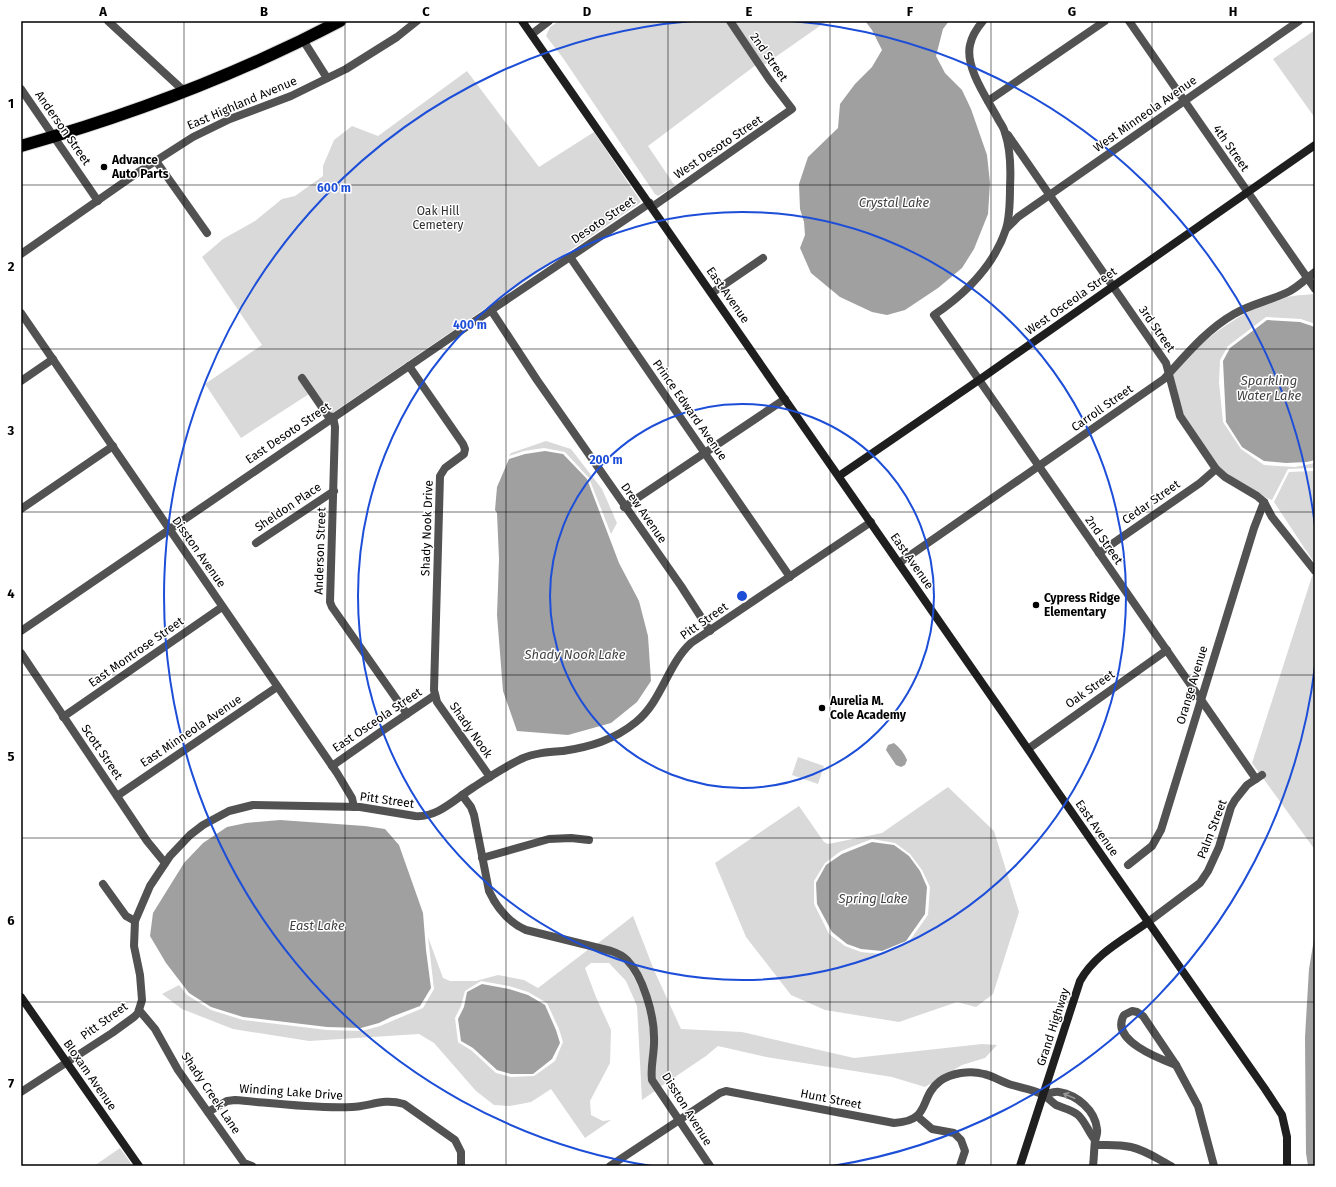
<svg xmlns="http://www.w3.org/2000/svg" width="1336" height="1187" font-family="'Fira Sans',sans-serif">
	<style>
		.green { fill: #d9d9d9; fill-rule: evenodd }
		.water { fill: #a0a0a0 }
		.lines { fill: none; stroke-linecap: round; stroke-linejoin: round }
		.highway-casing { stroke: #dbdbdb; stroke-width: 14 }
		.street { stroke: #525252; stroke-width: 8 }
		.secondary { stroke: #1f1f1f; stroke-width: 8 }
		.highway { stroke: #000; stroke-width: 12 }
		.oneway { stroke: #979797 }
		.grid { fill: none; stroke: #000; stroke-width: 1; stroke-opacity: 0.55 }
		.ring { fill: none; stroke: #1d4ed8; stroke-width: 2 }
		.poi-dot { fill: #000; stroke: #fff; stroke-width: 1.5 }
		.labels { text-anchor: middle; stroke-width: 3; stroke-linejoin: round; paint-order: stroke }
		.street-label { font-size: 12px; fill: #000; stroke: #fff }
		.poi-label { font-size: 12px; font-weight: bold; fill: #000; stroke: #fff; text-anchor: start }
		.park-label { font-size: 12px; fill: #303030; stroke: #fff }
		.water-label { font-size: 13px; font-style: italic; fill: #414141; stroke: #fff }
		.centre { fill: #1d4ed8; stroke: #fff; stroke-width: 2 }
		.ring-label { font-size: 12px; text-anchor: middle; font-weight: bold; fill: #1d4ed8; stroke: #fff; stroke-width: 3; stroke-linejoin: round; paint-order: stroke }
		.neatline { fill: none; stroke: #000; stroke-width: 1.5 }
		.grid-label { font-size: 13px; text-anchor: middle; font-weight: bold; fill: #000 }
	</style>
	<rect width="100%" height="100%" fill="#fff"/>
	<g class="green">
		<polygon points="559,21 726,21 756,65 648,146 675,186 658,196 655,194 563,58 546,36 550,27"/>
		<polygon points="734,21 827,21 764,65"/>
		<polygon points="1315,30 1315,118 1273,59"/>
		<polygon points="467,71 539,167 594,132 641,202 325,418 309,394 241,438 205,384 262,345 202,257 223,239 255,221 282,199 295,196 323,176 323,166 334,140 352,126 378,136"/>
		<path d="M1314,294L1315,324L1301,319L1266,317L1228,346L1220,360L1219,383L1223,422L1241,449L1264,465L1295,467L1315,463V467L1312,468L1288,469L1272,500L1264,497L1220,469L1183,415L1173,374C1196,343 1245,307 1284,298C1293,295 1304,295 1314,294Z"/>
		<polygon points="546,441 571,449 602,489 617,523 611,534 589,478 565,452 544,448 524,451 509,456 511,453"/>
		<polygon points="1315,470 1315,564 1274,502 1289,472 1313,471"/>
		<polygon points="1315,567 1315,850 1252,763"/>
		<polygon points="798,757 824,766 818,784 792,775"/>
		<path d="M948,787L994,831L1019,912L993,994L976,1007L957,1002L899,1022L825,1010L791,995L746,937L715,863L799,806L824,842L828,844L882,833ZM872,839L895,843L910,854L922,870L930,887L928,915L908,943L882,954L861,952L845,946L829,934L814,904V881L825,863L841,851Z"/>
		<polygon points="633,916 654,970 681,1029 742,1032 854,1058 982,1044 997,1045 985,1058 962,1065 925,1087 892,1077 766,1057 718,1046 706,1056 660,1087 655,1079 656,1023 654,1009 650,996 632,961 597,944"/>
		<path d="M428,937L443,978L450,981H476L498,975L524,980L538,988L589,949C599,952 610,953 619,958C625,962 629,968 632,974C653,1010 652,1051 655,1091L642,1100L637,1006L626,981L609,963H591L585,968L596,997L611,1030L610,1063L590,1101L591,1115L603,1121L611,1120L585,1138L551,1089L531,1102L510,1106L494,1105L476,1091L434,1043L419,1034L309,1041L233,1029L182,1009L162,994L179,985L187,995L211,1010L243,1020L327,1030L362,1031L380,1026L423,1008L434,989ZM481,981L509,986L528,992L547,1003L559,1029L563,1042L555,1061L534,1076L511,1077L496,1073L471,1050L459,1043L458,1042L455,1018L461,1006L465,991Z"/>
		<polygon points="120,1148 133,1166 94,1166"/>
	</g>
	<g class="water">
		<polygon points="865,21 949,21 943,29 936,56 945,73 962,90 971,109 987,155 990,183 988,214 974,249 962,268 938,288 905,310 887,315 872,312 840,297 811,273 800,248 805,235 804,222 800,209 799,184 808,157 838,128 840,104 855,84 872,67 882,50 872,30"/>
		<polygon points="1267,320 1300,322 1315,327 1315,460 1307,462 1286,463 1264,461 1242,447 1226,422 1223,361 1230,348"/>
		<polygon points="545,451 563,454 587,479 619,563 639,601 648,636 651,681 637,702 611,723 568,735 517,731 503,691 497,615 499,559 497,513 495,510 497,487 509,459 525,454"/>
		<path d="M894,743C900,748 904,753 907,760L905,765L901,767L896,765L886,750L888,745Z"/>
		<polygon points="280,820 365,826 385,829 399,845 423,913 426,950 431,988 420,1006 391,1017 379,1023 361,1028 327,1027 243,1017 211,1007 189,993 166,963 150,936 153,913 184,863 203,843 227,827 246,823"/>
		<polygon points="872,842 894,845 909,856 920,871 927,887 925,914 906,941 882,951 861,949 847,944 832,932 817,904 816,883 826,865 842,854"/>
		<polygon points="1315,933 1315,1166 1308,1166 1306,1153 1305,1037 1309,969"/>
		<polygon points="482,984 509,989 528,995 545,1005 556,1030 560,1043 552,1059 533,1074 511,1074 497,1070 473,1048 461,1041 458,1019 464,1007 467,992"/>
	</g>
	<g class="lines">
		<g class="highway-casing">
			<path id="highway" d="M21,146C131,115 239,74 340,21"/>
		</g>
		<g class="street">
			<polyline points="108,21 184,91"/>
			<path d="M983,21C977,28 972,35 970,45C965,67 986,97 997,117C999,122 1004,127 1005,133C1011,150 1011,168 1010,187C1010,200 1010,216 1006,229C994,266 965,294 934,315L1256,779"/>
			<polyline points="1129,21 1315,289"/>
			<polyline points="532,34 549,21"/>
			<polyline points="303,40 327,78"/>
			<polyline points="21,89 98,201"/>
			<polyline points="988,101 1105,21"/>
			<polyline points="1008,135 1166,363 1180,416 1216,469 1225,477 1257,496 1264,502 1272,517 1315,571"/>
			<polyline points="156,161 207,233"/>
			<polyline points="652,207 792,109 769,79 730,21"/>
			<polyline points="1007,228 1018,217 1299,21"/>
			<polyline points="21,254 140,171 193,137 230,119 291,96 346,69 397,37 417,21"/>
			<polyline points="570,257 790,577"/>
			<polyline points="712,293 763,258"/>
			<polyline points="491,310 537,380 681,586 710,631"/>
			<polyline points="21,313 337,773 352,798 354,807"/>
			<polyline points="409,366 463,444 465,449 464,454 445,468 440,476 434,690 437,702 490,777"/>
			<polyline points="302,378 328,416 333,417 335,427 330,602 332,607 407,714"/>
			<polyline points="21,381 53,359"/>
			<polyline points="624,507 785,399"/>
			<polyline points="21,509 113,446"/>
			<polyline points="256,543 334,491"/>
			<polyline points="1099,553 1200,483 1216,469"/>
			<path d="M899,563L1164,379C1185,356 1206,330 1234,314C1251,304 1272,300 1290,291C1299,286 1307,278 1315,272"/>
			<polyline points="21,631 472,323 650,203"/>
			<polyline points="21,653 147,841 165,863"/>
			<polyline points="63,717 222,607"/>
			<polyline points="1028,749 1167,650"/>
			<polyline points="332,766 379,733 435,695"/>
			<path d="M462,795L471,807L474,815L489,891C497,908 508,922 526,930L611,951C617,953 623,956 627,960C643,976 654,1015 654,1037C655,1052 650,1066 652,1080L710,1166"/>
			<polyline points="117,796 277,687"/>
			<polyline points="482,858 549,839 571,838 589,840"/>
			<polyline points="1128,865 1152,846 1161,830 1254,528 1264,502"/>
			<polyline points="103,884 126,916 135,921"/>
			<polyline points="1148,922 1200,883 1208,871 1219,847 1231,807 1235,800 1247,785 1262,775"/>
			<polyline points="139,1010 155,1029 178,1070 244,1163 252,1166"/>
			<path d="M1132,1011L1137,1012L1143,1016L1176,1065C1160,1059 1109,1040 1124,1015Z"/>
			<polyline points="1176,1065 1198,1106 1214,1166"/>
			<path d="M21,1092L112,1033L134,1017L138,1013L142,1000L140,975L134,946L135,921L150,886L170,856L190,835L203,825L229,811L253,805L360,807L415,816C438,818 456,798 474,787C489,777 505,767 521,759C534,753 549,752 563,751C590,747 614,740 636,722C662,701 667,665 691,643L871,522"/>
			<path d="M1043,1095C1048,1094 1054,1091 1059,1092C1077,1095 1095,1110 1097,1129C1098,1133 1096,1137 1095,1141C1094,1149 1094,1158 1093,1166"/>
			<path d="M208,1112L227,1101L235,1100C272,1103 315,1109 352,1107C371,1106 383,1098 404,1104L455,1140L461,1152V1166"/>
			<polyline points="917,1116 932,1129 954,1133 961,1140 965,1151 960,1166"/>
			<path d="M1095,1145C1107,1145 1119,1144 1131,1147C1145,1150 1158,1159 1171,1166"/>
			<path d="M610,1166L720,1093L726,1091L894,1123C932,1121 918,1098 940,1081C951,1073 970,1070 984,1074C993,1076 1002,1082 1012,1085C1022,1088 1035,1090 1044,1095C1048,1098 1052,1102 1056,1105C1063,1108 1072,1110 1078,1115C1085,1121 1089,1133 1095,1140"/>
		</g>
		<g class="secondary">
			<polyline points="522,21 1114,873 1265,1089 1282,1115 1287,1137 1287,1166"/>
			<polyline points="839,476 979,380 1315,145"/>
			<polyline points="21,997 139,1166"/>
			<path d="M1020,1166L1080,981C1095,954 1123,940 1148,922"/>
		</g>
		<use href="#highway" class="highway"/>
	</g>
	<defs><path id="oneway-shaft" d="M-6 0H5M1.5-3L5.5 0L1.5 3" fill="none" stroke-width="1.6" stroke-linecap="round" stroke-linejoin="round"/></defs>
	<use class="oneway" href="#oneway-shaft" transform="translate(1069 1096) rotate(-157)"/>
	<path class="grid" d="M184,21V1166M345,21V1166M506,21V1166M668,21V1166M830,21V1166M991,21V1166M1152,21V1166M21,185H1315M21,349H1315M21,512H1315M21,675H1315M21,838H1315M21,1002H1315"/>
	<g class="ring">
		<circle cx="742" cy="596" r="192"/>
		<circle cx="742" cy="596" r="384"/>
		<path d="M1315 666A577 577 0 0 1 832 1166M652 1166A577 577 0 0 1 692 21M792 21A577 577 0 0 1 1315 526"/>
	</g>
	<g class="poi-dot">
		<circle cx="104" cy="167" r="4"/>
		<circle cx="1036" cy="605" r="4"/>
		<circle cx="822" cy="708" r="4"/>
	</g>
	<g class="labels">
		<g class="street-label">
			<text transform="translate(769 57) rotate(55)" y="4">2nd Street</text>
			<text transform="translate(242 103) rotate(-23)" y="4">East Highland Avenue</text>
			<text transform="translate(1145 114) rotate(-35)" y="4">West Minneola Avenue</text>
			<text transform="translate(63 128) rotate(55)" y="4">Anderson Street</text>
			<text transform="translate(718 147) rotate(-34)" y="4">West Desoto Street</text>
			<text transform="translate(1231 148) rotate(55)" y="4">4th Street</text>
			<text transform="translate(603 220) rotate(-34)" y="4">Desoto Street</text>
			<text transform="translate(728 295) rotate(55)" y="4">East Avenue</text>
			<text transform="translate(1071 301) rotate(-35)" y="4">West Osceola Street</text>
			<text transform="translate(1157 329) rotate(55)" y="4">3rd Street</text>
			<text transform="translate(1102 408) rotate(-35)" y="4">Carroll Street</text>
			<text transform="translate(690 410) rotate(55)" y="4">Prince Edward Avenue</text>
			<text transform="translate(288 433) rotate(-34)" y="4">East Desoto Street</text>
			<text transform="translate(1151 502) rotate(-35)" y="4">Cedar Street</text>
			<text transform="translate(288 507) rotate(-34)" y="4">Sheldon Place</text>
			<text transform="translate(644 513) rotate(55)" y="4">Drew Avenue</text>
			<text transform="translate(427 528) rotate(-88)" y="4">Shady Nook Drive</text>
			<text transform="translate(1104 540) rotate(55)" y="4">2nd Street</text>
			<text transform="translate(320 551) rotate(-88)" y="4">Anderson Street</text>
			<text transform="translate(199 552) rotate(55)" y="4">Disston Avenue</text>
			<text transform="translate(912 561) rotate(55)" y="4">East Avenue</text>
			<text transform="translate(704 621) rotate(-35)" y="4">Pitt Street</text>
			<text transform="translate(136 652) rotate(-35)" y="4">East Montrose Street</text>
			<text transform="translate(1192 685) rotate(-73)" y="4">Orange Avenue</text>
			<text transform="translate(1090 689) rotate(-35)" y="4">Oak Street</text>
			<text transform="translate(377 720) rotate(-34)" y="4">East Osceola Street</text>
			<text transform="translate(471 730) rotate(55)" y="4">Shady Nook</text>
			<text transform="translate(191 731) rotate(-34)" y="4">East Minneola Avenue</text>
			<text transform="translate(102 752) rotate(56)" y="4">Scott Street</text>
			<text transform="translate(387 800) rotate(8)" y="4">Pitt Street</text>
			<text transform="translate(1097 828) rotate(55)" y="4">East Avenue</text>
			<text transform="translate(1212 829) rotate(-69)" y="4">Palm Street</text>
			<text transform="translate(104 1021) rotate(-36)" y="4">Pitt Street</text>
			<text transform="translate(1053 1027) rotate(-72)" y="4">Grand Highway</text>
			<text transform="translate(90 1075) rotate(55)" y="4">Bloxam Avenue</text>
			<text transform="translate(291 1092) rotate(4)" y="4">Winding Lake Drive</text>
			<text transform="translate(211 1093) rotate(56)" y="4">Shady Creek Lane</text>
			<text transform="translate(831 1099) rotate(11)" y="4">Hunt Street</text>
			<text transform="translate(687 1109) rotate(58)" y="4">Disston Avenue</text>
		</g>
		<g class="poi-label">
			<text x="112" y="164">Advance<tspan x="112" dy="14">Auto Parts</tspan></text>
			<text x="1044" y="602">Cypress Ridge<tspan x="1044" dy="14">Elementary</tspan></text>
			<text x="830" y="705">Aurelia M.<tspan x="830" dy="14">Cole Academy</tspan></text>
		</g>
		<g class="park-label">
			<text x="438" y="215">Oak Hill<tspan x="438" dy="14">Cemetery</tspan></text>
		</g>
		<g class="water-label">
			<text x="894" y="207">Crystal Lake</text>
			<text x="1269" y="385">Sparkling<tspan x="1269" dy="15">Water Lake</tspan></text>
			<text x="575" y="659">Shady Nook Lake</text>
			<text x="873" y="903">Spring Lake</text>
			<text x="317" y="930">East Lake</text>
		</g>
	</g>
	<circle cx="742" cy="596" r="6" class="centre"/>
	<g class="ring-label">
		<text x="334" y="192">600 m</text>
		<text x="470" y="329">400 m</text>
		<text x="606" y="464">200 m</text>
	</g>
	<rect width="1336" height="1187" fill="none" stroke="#ffffff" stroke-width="44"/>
	<rect x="22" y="22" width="1292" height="1143" class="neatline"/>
	<g class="grid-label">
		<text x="103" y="16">A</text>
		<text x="264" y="16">B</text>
		<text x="426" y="16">C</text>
		<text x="587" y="16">D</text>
		<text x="749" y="16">E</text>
		<text x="910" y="16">F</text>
		<text x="1072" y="16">G</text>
		<text x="1233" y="16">H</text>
		<text x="11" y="108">1</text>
		<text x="11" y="271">2</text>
		<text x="11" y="435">3</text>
		<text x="11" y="598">4</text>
		<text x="11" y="761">5</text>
		<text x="11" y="925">6</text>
		<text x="11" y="1088">7</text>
	</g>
</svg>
